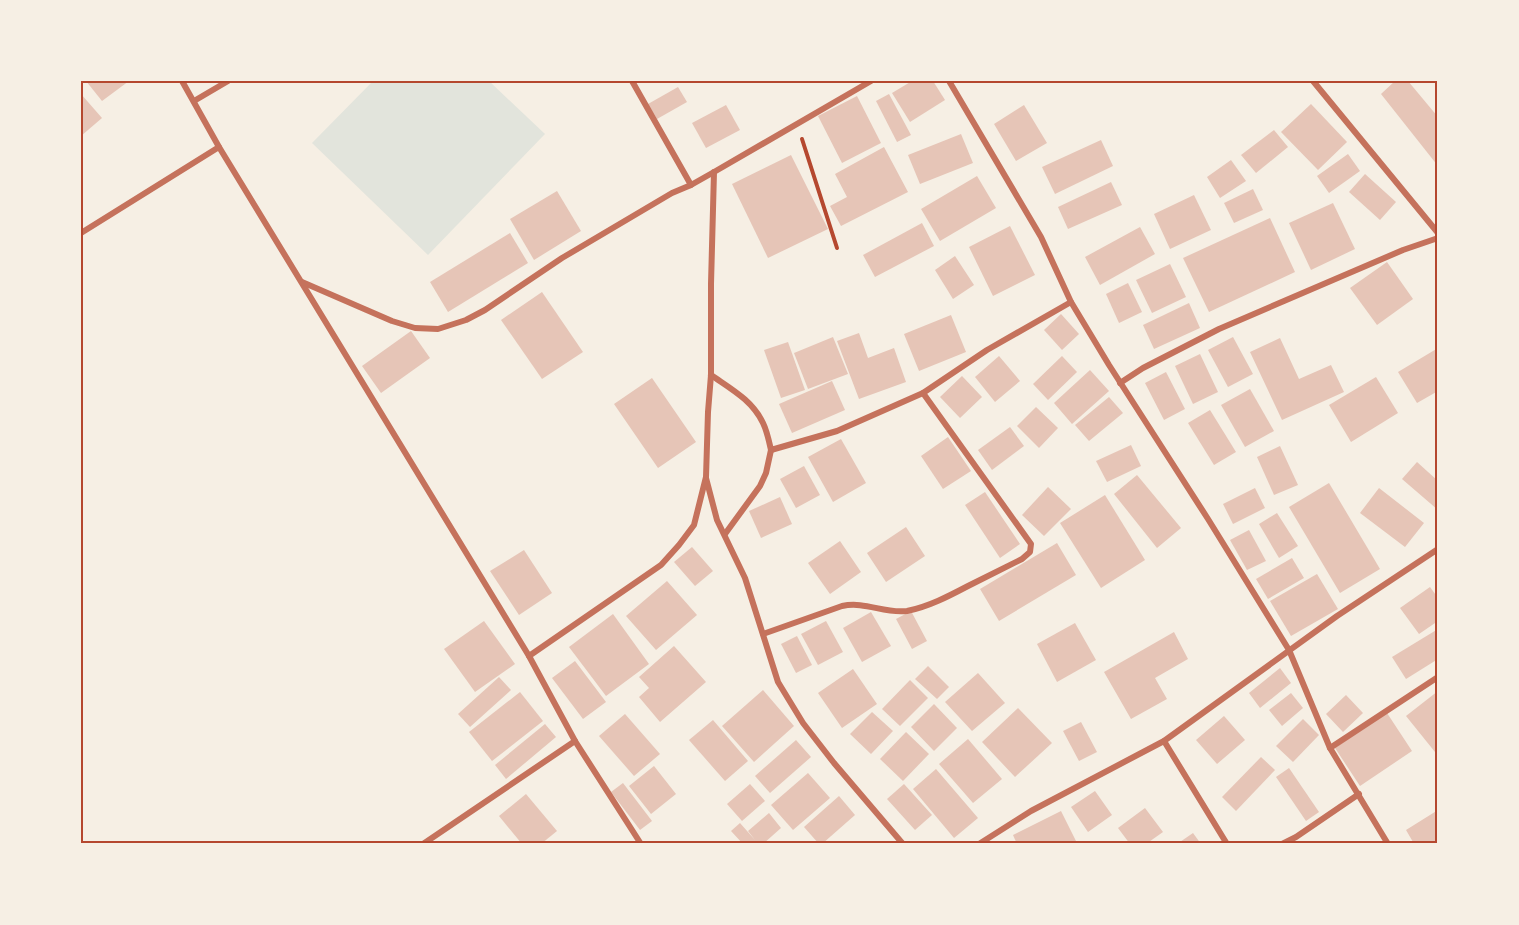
<svg xmlns="http://www.w3.org/2000/svg" width="1519" height="925" font-family="'Space Grotesk',sans-serif">
	<style>
		.green { fill: #e2e4dc }
		.building { fill: #e6c5b7 }
		.lines { fill: none; stroke-linecap: round; stroke-linejoin: round }
		.path { stroke: #b5482f; stroke-width: 4 }
		.minor { stroke: #c5725c; stroke-width: 6 }
		.neatline { fill: none; stroke: #b5482f; stroke-width: 2 }
	</style>
	<rect width="100%" height="100%" fill="#f6efe4"/>
	<polygon class="green" points="373,81 489,81 545,134 428,255 312,143"/>
	<g class="building">
		<polygon points="86,81 129,81 102,101"/>
		<polygon points="912,81 933,81 945,100 910,122 892,93"/>
		<polygon points="1395,81 1408,81 1438,117 1438,166 1381,94"/>
		<polygon points="678,87 687,102 657,119 648,104"/>
		<polygon points="81,94 102,118 81,136"/>
		<polygon points="889,94 911,135 897,142 876,101"/>
		<polygon points="857,96 881,143 842,163 818,116"/>
		<polygon points="1311,104 1347,142 1318,170 1281,132"/>
		<polygon points="726,105 740,130 706,148 692,123"/>
		<polygon points="1024,105 1047,143 1016,161 994,124"/>
		<polygon points="1274,130 1288,147 1256,173 1241,155"/>
		<polygon points="961,134 973,163 920,184 908,155"/>
		<polygon points="1101,140 1113,166 1055,194 1042,167"/>
		<polygon points="884,147 908,192 841,226 830,206 847,197 835,174"/>
		<polygon points="1348,154 1360,171 1329,193 1317,176"/>
		<polygon points="791,155 828,229 768,258 732,184"/>
		<polygon points="1231,160 1246,181 1220,198 1207,177"/>
		<polygon points="1365,174 1396,202 1380,220 1349,192"/>
		<polygon points="977,176 996,208 940,241 921,209"/>
		<polygon points="1111,182 1122,205 1068,229 1058,207"/>
		<polygon points="1253,189 1263,210 1234,223 1224,203"/>
		<polygon points="557,191 581,231 534,260 510,219"/>
		<polygon points="1194,195 1211,230 1170,249 1154,214"/>
		<polygon points="1333,203 1355,249 1311,270 1289,223"/>
		<polygon points="1270,218 1295,272 1209,312 1183,258"/>
		<polygon points="922,223 934,246 875,277 863,255"/>
		<polygon points="1010,226 1035,275 993,296 969,247"/>
		<polygon points="1140,227 1155,254 1100,285 1085,257"/>
		<polygon points="510,233 528,263 448,312 430,282"/>
		<polygon points="955,256 974,285 953,299 935,270"/>
		<polygon points="1387,262 1413,299 1377,325 1350,288"/>
		<polygon points="1170,264 1186,297 1152,313 1136,280"/>
		<polygon points="1128,283 1142,312 1119,323 1106,294"/>
		<polygon points="542,292 583,352 542,379 501,320"/>
		<polygon points="1189,303 1200,328 1154,349 1143,325"/>
		<polygon points="1061,314 1079,334 1062,350 1044,330"/>
		<polygon points="951,315 966,352 919,371 904,334"/>
		<polygon points="411,331 430,358 381,393 362,366"/>
		<polygon points="859,333 868,358 894,348 906,382 859,399 837,341"/>
		<polygon points="833,337 848,374 808,389 794,353"/>
		<polygon points="1233,337 1253,374 1228,387 1208,350"/>
		<polygon points="1280,338 1299,379 1331,365 1344,392 1282,420 1250,352"/>
		<polygon points="788,342 805,390 781,398 764,350"/>
		<polygon points="1438,348 1438,391 1417,403 1398,372"/>
		<polygon points="1200,354 1218,392 1193,404 1175,366"/>
		<polygon points="999,356 1020,381 995,402 975,377"/>
		<polygon points="1062,356 1077,372 1048,400 1033,384"/>
		<polygon points="1090,370 1109,391 1072,424 1054,403"/>
		<polygon points="1166,372 1185,409 1164,420 1145,383"/>
		<polygon points="962,376 982,397 960,418 940,397"/>
		<polygon points="1376,377 1398,413 1351,442 1329,405"/>
		<polygon points="652,378 696,442 658,468 614,404"/>
		<polygon points="832,381 845,410 792,433 779,404"/>
		<polygon points="1250,389 1274,431 1245,447 1221,405"/>
		<polygon points="1109,397 1123,413 1089,441 1075,425"/>
		<polygon points="1036,407 1058,428 1039,448 1017,426"/>
		<polygon points="1210,410 1236,452 1214,465 1188,423"/>
		<polygon points="1010,427 1024,446 992,470 978,450"/>
		<polygon points="948,437 971,471 943,489 921,456"/>
		<polygon points="841,439 866,483 833,502 808,457"/>
		<polygon points="1131,445 1141,466 1107,482 1096,461"/>
		<polygon points="1280,446 1298,485 1274,495 1257,457"/>
		<polygon points="1417,462 1438,481 1438,510 1402,479"/>
		<polygon points="804,466 820,495 796,508 780,479"/>
		<polygon points="1137,475 1181,528 1157,548 1114,494"/>
		<polygon points="1329,483 1380,569 1340,593 1289,507"/>
		<polygon points="1048,487 1071,509 1044,536 1022,515"/>
		<polygon points="1255,488 1265,508 1233,524 1223,504"/>
		<polygon points="1379,488 1424,523 1405,547 1360,513"/>
		<polygon points="985,492 1020,544 1000,558 965,505"/>
		<polygon points="1105,495 1145,560 1101,588 1060,523"/>
		<polygon points="780,497 792,524 761,538 749,511"/>
		<polygon points="1277,513 1298,546 1279,558 1259,524"/>
		<polygon points="906,527 925,556 886,582 867,553"/>
		<polygon points="1249,530 1266,561 1247,570 1230,540"/>
		<polygon points="840,541 861,572 830,594 808,563"/>
		<polygon points="1057,543 1076,575 999,621 980,589"/>
		<polygon points="692,547 713,571 695,586 674,562"/>
		<polygon points="524,550 552,593 519,615 490,571"/>
		<polygon points="1292,558 1304,578 1268,599 1256,579"/>
		<polygon points="1317,574 1338,609 1291,636 1270,601"/>
		<polygon points="667,581 697,615 656,650 626,616"/>
		<polygon points="1430,587 1438,598 1438,621 1419,634 1400,608"/>
		<polygon points="911,611 927,641 912,649 896,619"/>
		<polygon points="871,612 891,646 862,662 843,628"/>
		<polygon points="613,614 649,664 606,696 569,647"/>
		<polygon points="484,621 515,664 475,692 444,649"/>
		<polygon points="826,621 843,652 818,665 801,634"/>
		<polygon points="1075,623 1096,660 1057,682 1037,644"/>
		<polygon points="1438,629 1438,659 1406,679 1392,657"/>
		<polygon points="1174,632 1188,659 1155,678 1167,699 1131,719 1104,672"/>
		<polygon points="797,636 812,665 796,673 781,644"/>
		<polygon points="674,646 706,682 660,722 639,697 649,688 639,677"/>
		<polygon points="575,661 606,702 583,719 552,678"/>
		<polygon points="928,666 949,687 937,699 915,679"/>
		<polygon points="1280,668 1291,683 1260,708 1249,693"/>
		<polygon points="853,669 877,704 842,728 818,693"/>
		<polygon points="978,673 1005,703 972,731 945,702"/>
		<polygon points="499,677 511,690 470,727 458,714"/>
		<polygon points="910,680 928,698 900,726 882,709"/>
		<polygon points="763,690 794,726 754,762 722,726"/>
		<polygon points="1438,691 1438,749 1435,752 1406,716"/>
		<polygon points="520,692 543,721 492,761 469,732"/>
		<polygon points="1291,693 1303,708 1282,726 1269,710"/>
		<polygon points="1346,695 1363,713 1343,732 1326,714"/>
		<polygon points="934,704 957,728 934,751 911,727"/>
		<polygon points="1018,708 1052,743 1015,777 982,742"/>
		<polygon points="872,712 893,731 871,754 850,734"/>
		<polygon points="1387,713 1412,751 1360,786 1335,748"/>
		<polygon points="625,714 660,754 634,776 599,736"/>
		<polygon points="1224,716 1245,740 1217,764 1196,740"/>
		<polygon points="1303,719 1319,735 1293,762 1276,746"/>
		<polygon points="713,720 748,761 725,781 689,740"/>
		<polygon points="1081,722 1097,752 1079,761 1063,731"/>
		<polygon points="545,724 556,737 506,779 495,765"/>
		<polygon points="906,732 929,754 903,781 880,759"/>
		<polygon points="968,739 1002,779 973,803 939,764"/>
		<polygon points="796,740 811,757 770,793 755,776"/>
		<polygon points="1261,757 1275,770 1236,811 1222,797"/>
		<polygon points="654,766 676,794 651,814 629,786"/>
		<polygon points="1289,768 1319,812 1306,821 1276,777"/>
		<polygon points="936,769 978,818 954,838 913,789"/>
		<polygon points="808,773 830,798 793,830 771,805"/>
		<polygon points="623,783 652,821 640,830 611,792"/>
		<polygon points="750,784 765,801 742,821 727,804"/>
		<polygon points="904,784 932,815 915,830 887,799"/>
		<polygon points="1095,791 1112,815 1088,832 1071,807"/>
		<polygon points="526,794 557,831 541,844 522,844 499,816"/>
		<polygon points="839,796 855,815 822,844 819,844 804,827"/>
		<polygon points="1145,808 1163,832 1146,844 1130,844 1118,828"/>
		<polygon points="1438,810 1438,844 1410,844 1413,842 1406,830"/>
		<polygon points="1061,811 1077,843 1075,844 1017,844 1013,835"/>
		<polygon points="769,813 781,828 763,844 743,844 731,831 740,823 755,840 748,831"/>
		<polygon points="1193,833 1201,844 1177,844"/>
	</g>
	<g class="lines">
		<polyline class="path" points="802,139 837,248"/>
		<g class="minor">
			<polyline points="182,81 219,147 529,656 575,741 641,844"/>
			<polyline points="632,81 691,185"/>
			<polyline points="949,81 1041,237 1071,302 1109,365 1208,519 1289,650 1330,748 1388,844"/>
			<polyline points="1313,81 1438,233"/>
			<polyline points="194,101 228,81"/>
			<polyline points="81,233 219,147"/>
			<polyline points="302,282 392,321 415,328 438,329 466,320 485,310 562,258 672,193 691,185 714,172 871,81"/>
			<path d="M711,375C731,389 752,400 763,423C767,431 769,441 771,450L837,431L923,393L987,350L1071,302"/>
			<polyline points="1120,383 1143,368 1219,329 1403,250 1438,238"/>
			<polyline points="706,478 717,520 745,578 778,682 803,723 834,763 903,844"/>
			<polyline points="725,534 760,486 766,473 771,450"/>
			<path d="M763,634L842,606C866,601 884,614 907,611C928,607 949,596 968,586C986,577 1004,568 1022,559L1030,552L1031,544L923,393"/>
			<polyline points="529,656 661,565 679,545 694,525 706,477 708,412 711,375 711,284 714,172"/>
			<polyline points="1164,741 1227,844"/>
			<polyline points="1330,748 1438,677"/>
			<polyline points="423,844 575,741"/>
			<polyline points="979,844 1031,811 1164,741 1337,616 1438,549"/>
			<polyline points="1282,844 1296,837 1359,794"/>
		</g>
	</g>
	<rect width="1519" height="925" fill="none" stroke="#f6efe4" stroke-width="165"/>
	<rect x="82" y="82" width="1354" height="760" class="neatline"/>
</svg>
